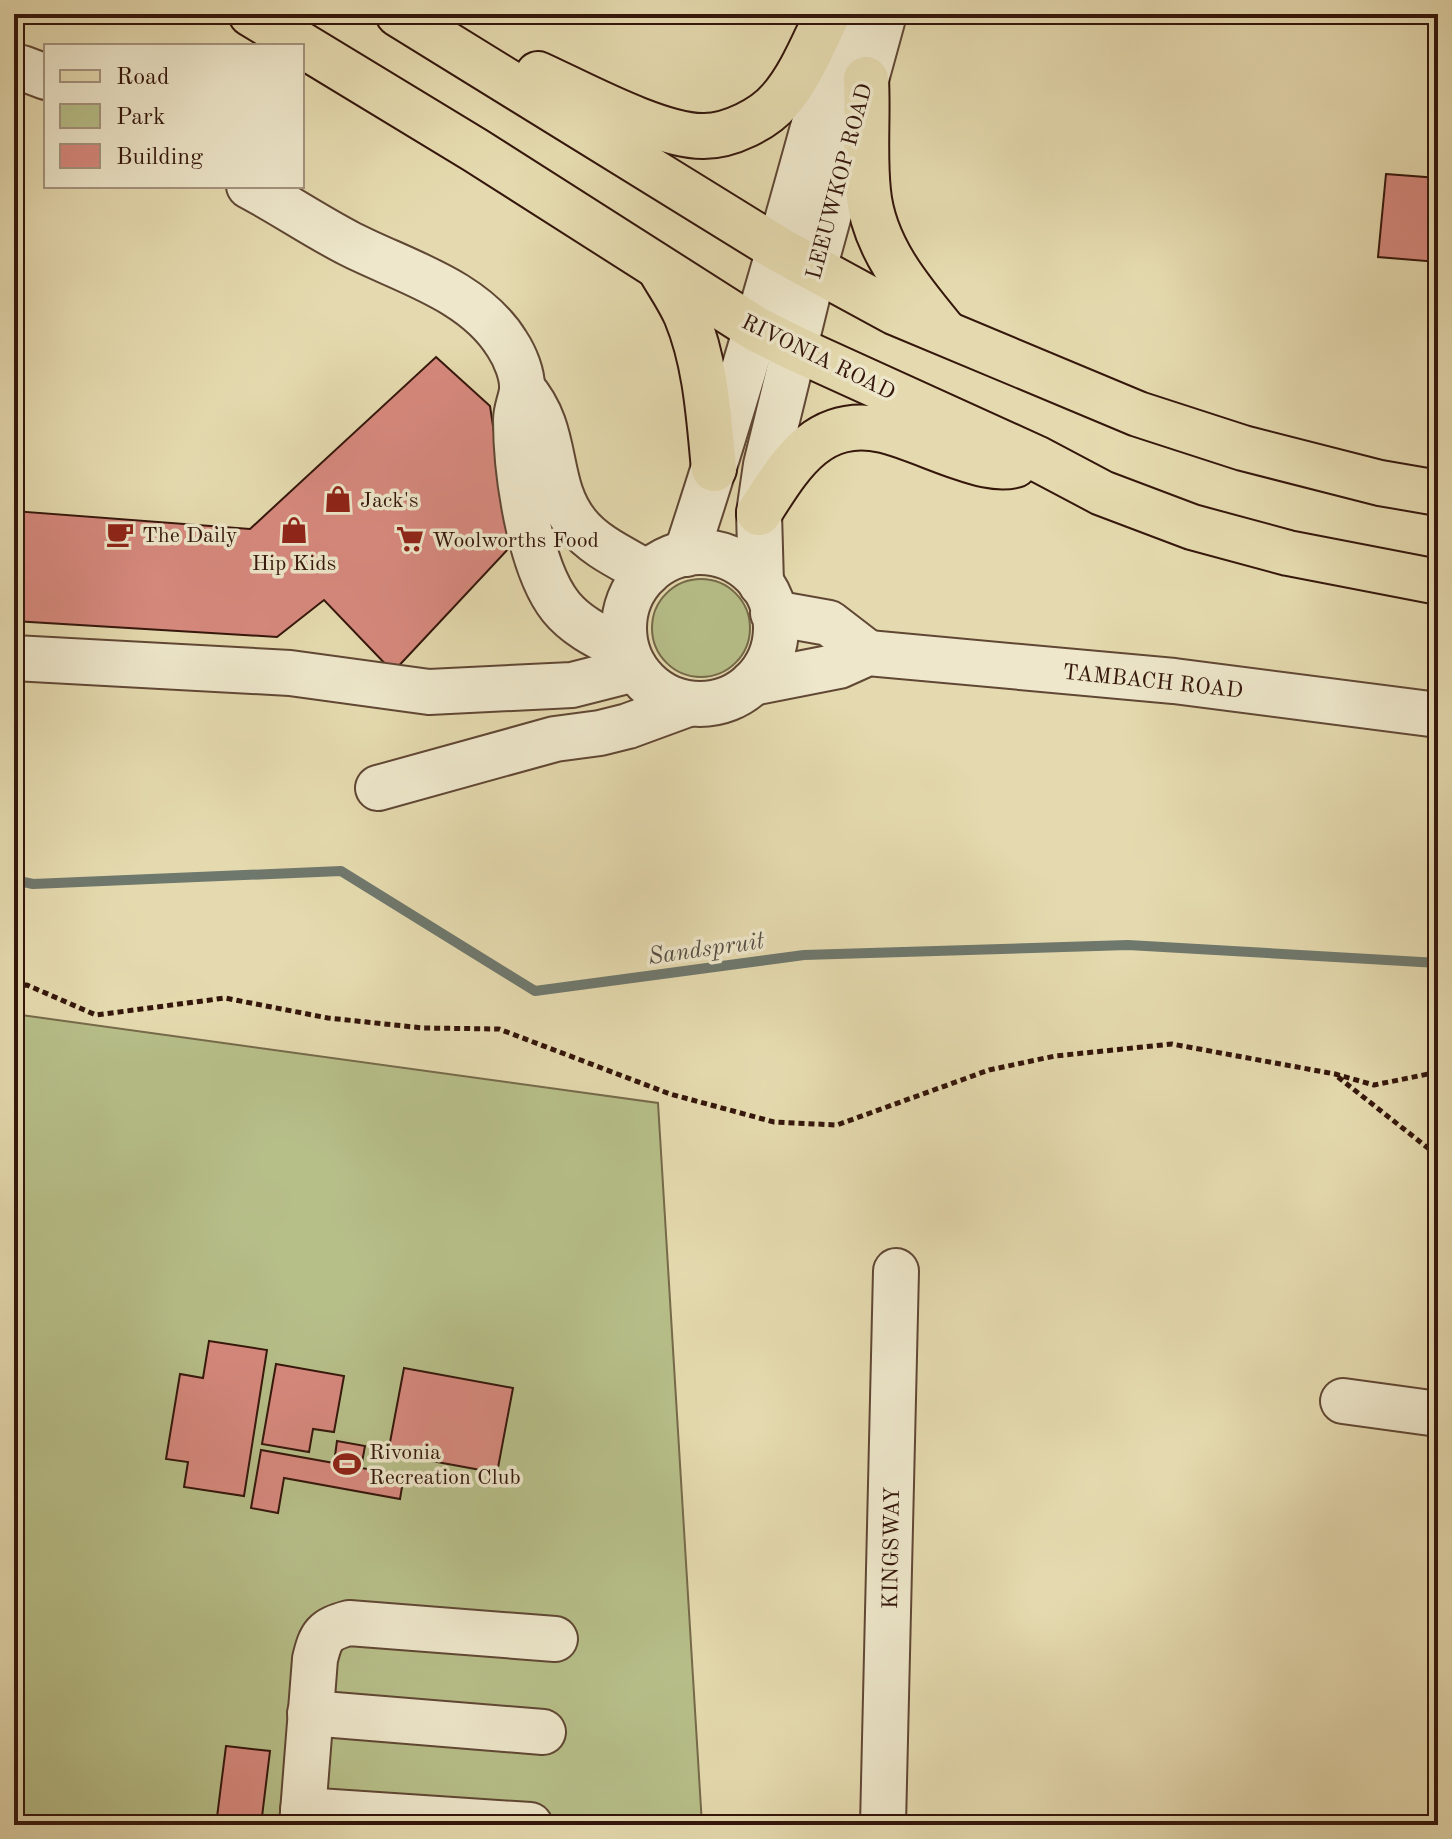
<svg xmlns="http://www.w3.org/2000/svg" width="1452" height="1839" font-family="'Old Standard TT',serif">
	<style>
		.green { fill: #b7bf89; stroke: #766a4a; stroke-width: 2 }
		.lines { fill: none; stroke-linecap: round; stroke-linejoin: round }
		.stream { stroke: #6f786d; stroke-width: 10 }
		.building { fill: #d7897e; stroke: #34160b; stroke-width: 2 }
		.minor-casing { stroke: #604734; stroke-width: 48 }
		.major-casing { stroke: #34160b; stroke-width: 48 }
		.path { stroke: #34160b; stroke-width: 5; stroke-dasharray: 6 4; stroke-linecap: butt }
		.minor { stroke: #eee7cb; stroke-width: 44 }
		.major { stroke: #e5daaf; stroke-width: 44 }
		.labels { text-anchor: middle; stroke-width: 7; stroke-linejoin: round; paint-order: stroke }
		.street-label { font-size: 22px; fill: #34160b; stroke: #eee7cb }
		.poi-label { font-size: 22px; fill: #34160b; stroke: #eee7cb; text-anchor: start }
		.water-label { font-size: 24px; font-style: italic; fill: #564f44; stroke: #eee7cb }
	</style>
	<rect width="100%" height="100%" fill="#e5daaf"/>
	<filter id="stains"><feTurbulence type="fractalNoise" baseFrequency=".0025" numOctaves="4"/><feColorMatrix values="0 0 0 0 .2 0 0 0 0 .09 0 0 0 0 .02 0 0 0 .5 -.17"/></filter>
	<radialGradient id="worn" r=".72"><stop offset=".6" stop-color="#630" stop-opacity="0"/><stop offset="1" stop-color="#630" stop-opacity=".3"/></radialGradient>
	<g class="green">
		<circle cx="701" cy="628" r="49"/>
		<polygon points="14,1014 658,1103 702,1825 14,1825"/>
	</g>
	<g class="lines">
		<polyline class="stream" points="14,880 33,884 341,871 535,991 804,955 1128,945 1438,963"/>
	</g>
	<g class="building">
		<polygon points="1437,14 1438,14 1438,61 1432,60"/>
		<polygon points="1386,174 1438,178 1438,262 1378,257"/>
		<polygon points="436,357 490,406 511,546 393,672 324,600 277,637 14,621 14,511 250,529"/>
		<polygon points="209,1341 267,1350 244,1496 184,1487 188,1462 166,1459 180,1374 203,1378"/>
		<polygon points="276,1364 344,1376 334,1432 313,1429 309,1452 262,1444"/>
		<polygon points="404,1368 513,1388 497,1473 388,1453"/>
		<polygon points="337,1441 365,1446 361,1468 404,1475 400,1499 284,1478 278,1513 251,1508 261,1450 334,1463"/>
		<polygon points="226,1746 270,1751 261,1825 216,1825"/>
	</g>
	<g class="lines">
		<g class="minor-casing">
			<g id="minor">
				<polyline points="22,68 46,77"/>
				<path d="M249,186C283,204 315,226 350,244C403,271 474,290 507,344C515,356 523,375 522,390C521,400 516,409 516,420C516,471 529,567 561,607C578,628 604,639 627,651"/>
				<path d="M522,388C561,432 544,483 577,524C594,546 624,559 648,573"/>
				<circle cx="700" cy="628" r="76"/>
				<path d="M686,554C745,375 795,195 844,14"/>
				<polyline points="761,584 759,513 766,465 814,269 884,14"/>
				<polyline points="773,613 829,623 868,653"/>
				<polyline points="14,658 290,673 429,692 572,685 635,669"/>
				<polyline points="752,683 839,666 868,653 1174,681 1438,715"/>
				<polyline points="378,788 555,739 600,733 628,726 688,704"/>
				<polyline points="1343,1401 1438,1414"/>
				<polyline points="310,1713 543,1732"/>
				<polyline points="303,1810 530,1825"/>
				<path d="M302,1825L315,1659C321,1635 324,1630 349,1623L555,1639"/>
				<polyline points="883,1825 896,1271"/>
			</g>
		</g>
		<g class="major-casing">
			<g id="major">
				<polyline points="251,14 475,150 756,329 794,348 1036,458 1102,493 1192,527 1288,553 1438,582"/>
				<polyline points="398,14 780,250 894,312 1138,414 1243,448 1380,483 1438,493"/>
				<path d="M538,74C580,93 660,137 704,136C730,136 764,119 780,100C801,76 814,42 828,14"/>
				<path d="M866,79C868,116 864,154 868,191C873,246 910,290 944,331"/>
				<path d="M661,271C669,285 679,299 686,315C706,363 709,417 714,469"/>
				<path d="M759,513C790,465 817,416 883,430C907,436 931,447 954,455C972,461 995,470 1015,465"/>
			</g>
		</g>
		<g class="path">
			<polyline points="14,986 27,985 96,1015 225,998 328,1018 423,1028 499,1029 670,1094 774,1122 837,1125 989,1070 1055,1056 1172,1044 1335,1074 1374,1085 1438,1072"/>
			<polyline points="1338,1077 1438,1156"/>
		</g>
		<use href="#minor" class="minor"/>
		<use href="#major" class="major"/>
	</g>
	<defs>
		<g id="shop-bare" transform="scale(2.16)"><path d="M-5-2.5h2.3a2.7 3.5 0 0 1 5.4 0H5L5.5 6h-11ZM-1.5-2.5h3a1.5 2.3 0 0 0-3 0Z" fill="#8f2418" stroke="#eee7cb" stroke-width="2.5" paint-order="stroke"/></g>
		<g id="cafe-bare" transform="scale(2.16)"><path d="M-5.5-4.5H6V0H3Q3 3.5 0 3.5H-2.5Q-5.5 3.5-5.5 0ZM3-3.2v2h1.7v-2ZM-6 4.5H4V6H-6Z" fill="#8f2418" stroke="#eee7cb" stroke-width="2.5" paint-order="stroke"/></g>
		<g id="supermarket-bare" transform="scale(2.16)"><path d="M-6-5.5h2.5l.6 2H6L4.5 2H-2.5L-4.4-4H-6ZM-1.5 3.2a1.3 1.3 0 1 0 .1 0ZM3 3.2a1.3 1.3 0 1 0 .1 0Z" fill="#8f2418" stroke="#eee7cb" stroke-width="2.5" paint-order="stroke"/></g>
		<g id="stadium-bare" transform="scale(2.16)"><path d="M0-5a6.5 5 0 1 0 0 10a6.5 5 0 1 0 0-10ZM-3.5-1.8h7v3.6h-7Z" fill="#8f2418" stroke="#eee7cb" stroke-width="2.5" paint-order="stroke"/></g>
	</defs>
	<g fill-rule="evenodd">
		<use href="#shop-bare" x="338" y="499"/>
		<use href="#shop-bare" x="294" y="530"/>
		<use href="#cafe-bare" x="120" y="534"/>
		<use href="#supermarket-bare" x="410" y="539"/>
		<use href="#stadium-bare" x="347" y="1464"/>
	</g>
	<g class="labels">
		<g class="street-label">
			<text transform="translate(838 181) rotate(-75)" y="8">LEEUWKOP ROAD</text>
			<text transform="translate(819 356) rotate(26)" y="8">RIVONIA ROAD</text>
			<text transform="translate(1153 680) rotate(6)" y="8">TAMBACH ROAD</text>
			<text transform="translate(890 1548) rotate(-89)" y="8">KINGSWAY</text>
		</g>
		<g class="poi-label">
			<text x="360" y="507">Jack's</text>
			<text x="142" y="542">The Daily</text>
			<text x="432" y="547">Woolworths Food</text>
			<text x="294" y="570" text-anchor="middle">Hip Kids</text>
			<text x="369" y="1459">Rivonia<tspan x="369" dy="25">Recreation Club</tspan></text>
		</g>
		<g class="water-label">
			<text transform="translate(706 948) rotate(-8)" y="8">Sandspruit</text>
		</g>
	</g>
	<rect width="1452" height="1839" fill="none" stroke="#e5daaf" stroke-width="48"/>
	<rect x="16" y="16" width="1420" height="1807" fill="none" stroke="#34160b" stroke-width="4"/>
	<rect x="24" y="24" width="1404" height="1791" fill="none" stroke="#34160b" stroke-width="2"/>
	<rect x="44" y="44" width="260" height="144" fill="#eee7cb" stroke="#a4937e" stroke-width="2"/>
	<rect x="60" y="70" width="40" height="12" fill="#e5daaf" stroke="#a4937e" stroke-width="2"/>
	<text x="116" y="84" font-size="24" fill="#34160b">Road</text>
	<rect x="60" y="104" width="40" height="24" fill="#b7bf89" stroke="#a4937e" stroke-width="2"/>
	<text x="116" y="124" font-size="24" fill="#34160b">Park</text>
	<rect x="60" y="144" width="40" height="24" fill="#d7897e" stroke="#a4937e" stroke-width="2"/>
	<text x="116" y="164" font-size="24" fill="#34160b">Building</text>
	<rect width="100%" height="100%" filter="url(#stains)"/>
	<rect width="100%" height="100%" fill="url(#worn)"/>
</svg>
